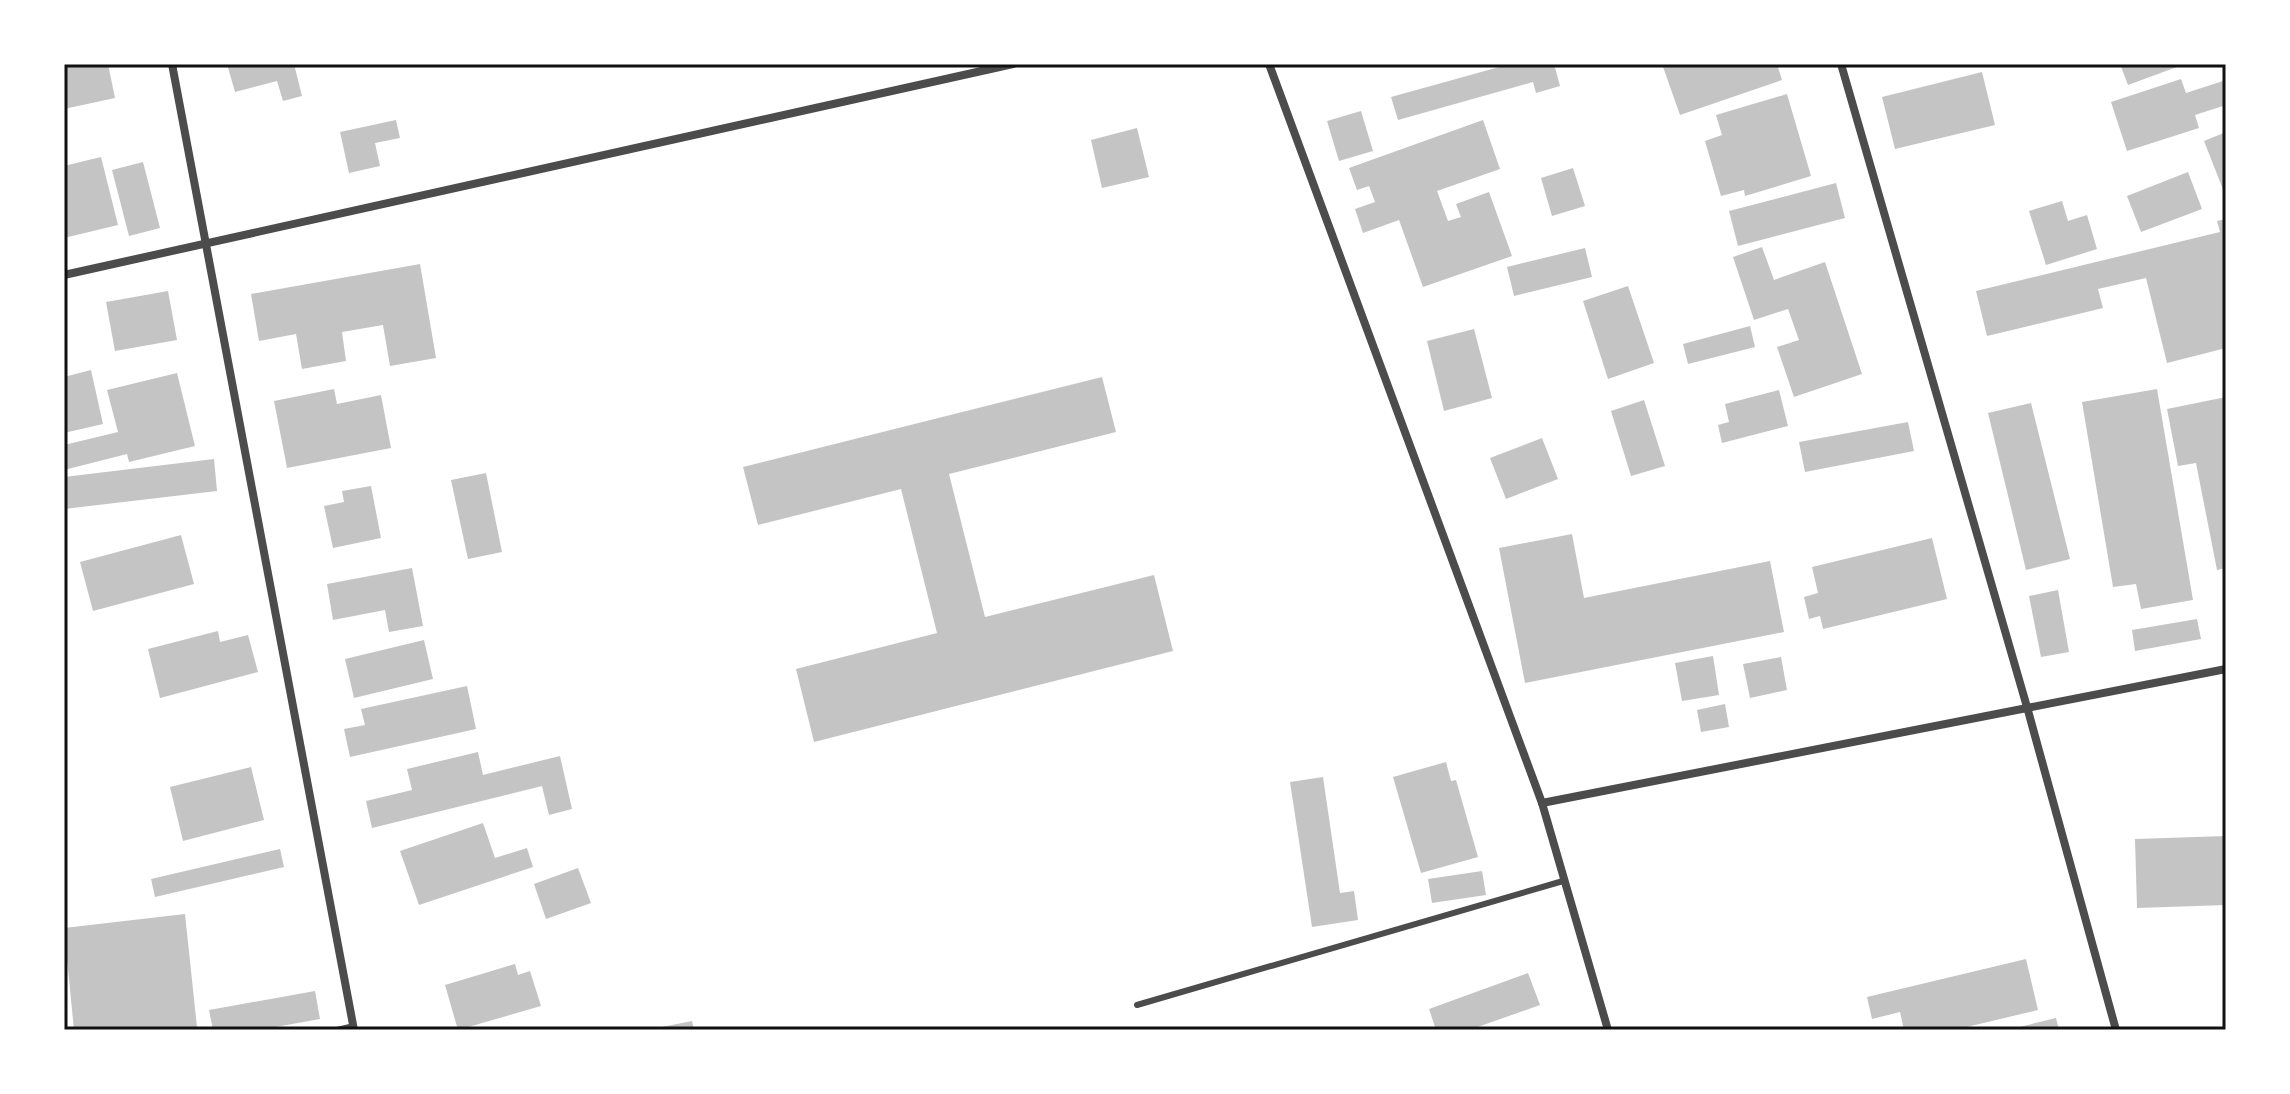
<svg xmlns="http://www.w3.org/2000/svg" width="2290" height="1094" font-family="Overpass,sans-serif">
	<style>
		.building { fill: #c4c4c4 }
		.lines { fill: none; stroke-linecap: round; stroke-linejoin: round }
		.service { stroke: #4c4c4c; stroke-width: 6 }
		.minor { stroke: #4c4c4c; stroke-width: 8 }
		.neatline { fill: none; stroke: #111; stroke-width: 3 }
	</style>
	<rect width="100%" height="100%" fill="#fff"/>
	<g class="building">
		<polygon points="64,64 108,64 115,98 64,109"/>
		<polygon points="227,64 294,64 302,96 283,101 277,81 235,92"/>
		<polygon points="1510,64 1554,64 1560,86 1536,93 1533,82 1398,120 1391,97"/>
		<polygon points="1662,64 1777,64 1782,80 1680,115"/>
		<polygon points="2120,64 2185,64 2128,85"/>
		<polygon points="1982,72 1995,125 1895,149 1882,97"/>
		<polygon points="2181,79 2186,93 2226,80 2226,105 2195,115 2199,128 2127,151 2111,102"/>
		<polygon points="1787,94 1811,176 1745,196 1744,190 1721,196 1705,141 1722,135 1716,115"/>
		<polygon points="1361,111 1373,151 1339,161 1327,121"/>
		<polygon points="396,120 400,138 375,143 380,166 349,173 340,132"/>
		<polygon points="1483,120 1500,169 1437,191 1448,221 1461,217 1456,204 1489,192 1512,256 1423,287 1399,220 1363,233 1355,209 1375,202 1369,186 1357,190 1349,168"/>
		<polygon points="1137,128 1149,177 1102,188 1091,140"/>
		<polygon points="2226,132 2226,197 2204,141"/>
		<polygon points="101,157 118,225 64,238 64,166"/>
		<polygon points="143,162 160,228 129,236 112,170"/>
		<polygon points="1573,168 1585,206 1552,216 1541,178"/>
		<polygon points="2188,172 2202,209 2141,232 2127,196"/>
		<polygon points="1836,183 1845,218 1738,246 1729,211"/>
		<polygon points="2062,201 2068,221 2087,215 2097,249 2046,265 2029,211"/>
		<polygon points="2226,219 2226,348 2167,363 2146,278 2098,289 2103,308 1987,336 1976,291 2220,232 2217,221"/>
		<polygon points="1762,247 1774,280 1825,262 1862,374 1794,397 1777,347 1799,340 1788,309 1754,320 1733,257"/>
		<polygon points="1585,248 1592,277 1514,296 1507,267"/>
		<polygon points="420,264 436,358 390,366 383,325 342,332 346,361 302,369 296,334 259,341 251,294"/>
		<polygon points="1628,286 1654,363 1608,379 1583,301"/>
		<polygon points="168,291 177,340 115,351 106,302"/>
		<polygon points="1750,326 1755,347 1688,364 1683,344"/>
		<polygon points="1474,329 1492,398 1444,411 1427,341"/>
		<polygon points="91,370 103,424 64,433 64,377"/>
		<polygon points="177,373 195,446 129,462 127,454 64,470 64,445 118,432 107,390"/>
		<polygon points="1102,377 1116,432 949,474 985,617 1154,575 1173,651 814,742 796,669 937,633 901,489 758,525 743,467"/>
		<polygon points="334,389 337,404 381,395 391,448 287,468 274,401"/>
		<polygon points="2157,389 2193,600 2141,609 2136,584 2113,587 2082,402"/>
		<polygon points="1779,390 1788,426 1722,443 1718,425 1729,422 1725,404"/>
		<polygon points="2226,397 2226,568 2217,570 2196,463 2178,466 2167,409"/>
		<polygon points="1644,400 1665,466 1631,476 1611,411"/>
		<polygon points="2031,403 2070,559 2026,570 1988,413"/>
		<polygon points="1908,422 1914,451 1805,472 1799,442"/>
		<polygon points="1542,438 1558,479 1506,499 1490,458"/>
		<polygon points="214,459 217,491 64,509 64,477"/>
		<polygon points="486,473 502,552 468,559 451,480"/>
		<polygon points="371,486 381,538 333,548 324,506 344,502 342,491"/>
		<polygon points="1572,534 1584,598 1770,561 1784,632 1525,683 1499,548"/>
		<polygon points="181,535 194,584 93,611 80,562"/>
		<polygon points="1932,538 1947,599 1823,629 1820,616 1809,619 1804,597 1818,593 1812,567"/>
		<polygon points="412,568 423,626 389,632 385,610 333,620 327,584"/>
		<polygon points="2058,590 2069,652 2041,657 2029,596"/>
		<polygon points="2197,619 2201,639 2135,651 2132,630"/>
		<polygon points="218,631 220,642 248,635 258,672 160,698 148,649"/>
		<polygon points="424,640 433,679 354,698 345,659"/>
		<polygon points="1713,656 1719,695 1682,701 1675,663"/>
		<polygon points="1781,657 1787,690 1750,698 1743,664"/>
		<polygon points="467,686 476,729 350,757 344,729 365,725 361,709"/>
		<polygon points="1725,704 1729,727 1701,732 1697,710"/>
		<polygon points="478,752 483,775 560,756 572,809 549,815 542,786 372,828 366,801 412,790 407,769"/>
		<polygon points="1446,762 1451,781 1456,780 1478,857 1421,873 1393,777"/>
		<polygon points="251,767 264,820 183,841 170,787"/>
		<polygon points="1323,777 1340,893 1354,891 1358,920 1312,927 1290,782"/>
		<polygon points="483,823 495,858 527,848 533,867 419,905 400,851"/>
		<polygon points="2226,836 2226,905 2137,908 2135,839"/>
		<polygon points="280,849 284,867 155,897 151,879"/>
		<polygon points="578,868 591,903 546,919 534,884"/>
		<polygon points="1482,871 1486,895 1432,903 1428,879"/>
		<polygon points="185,914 197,1027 170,1030 74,1030 64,928"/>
		<polygon points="2026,959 2038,1010 1954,1030 1904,1030 1900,1012 1872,1019 1867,997"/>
		<polygon points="515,964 518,975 530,971 541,1006 458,1030 445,985"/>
		<polygon points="1528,973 1540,1005 1469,1030 1436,1030 1429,1009"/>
		<polygon points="315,991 320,1019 259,1030 213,1030 209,1010"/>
		<polygon points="2056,1018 2059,1030 2011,1030 2011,1029"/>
		<polygon points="692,1021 694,1030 663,1030 662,1027"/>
	</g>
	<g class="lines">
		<g class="service">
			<polyline points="1137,1005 1563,881"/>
			<polyline points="337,1030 354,1026"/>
		</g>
		<g class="minor">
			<polyline points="172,64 354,1030"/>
			<polyline points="1269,64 1542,803 1608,1030"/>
			<polyline points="1841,64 2027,707 2116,1030"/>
			<polyline points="64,275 1013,64"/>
			<polyline points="1542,803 2226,669"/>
		</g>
	</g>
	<rect width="2290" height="1094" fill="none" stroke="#ffffff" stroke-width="132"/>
	<rect x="66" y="66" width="2158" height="962" class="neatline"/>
</svg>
